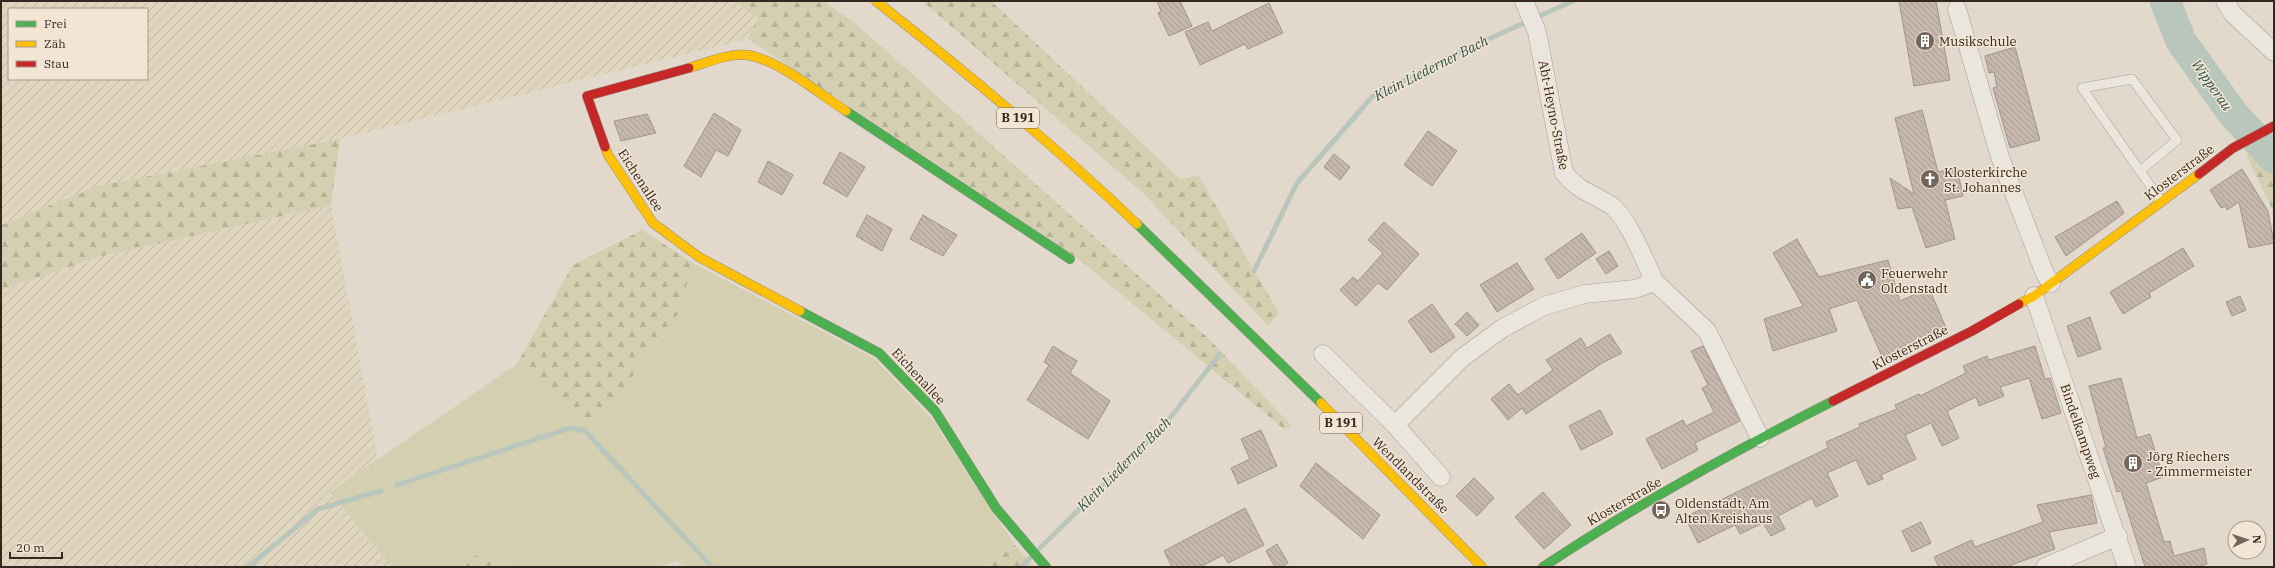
<svg xmlns="http://www.w3.org/2000/svg" width="2275" height="568" font-family="'IBM Plex Serif',serif">
	<style>
		.farmland { fill: url(#farmland-furrows); fill-rule: evenodd }
		.grass { fill: #d3cfb0 }
		.forest { fill: url(#forest-firs) }
		.lines { fill: none; stroke-linecap: round; stroke-linejoin: round }
		.stream { stroke: #b8c6bb; stroke-width: 5 }
		.river { stroke: #b8c6bb; stroke-width: 31 }
		.building { fill: url(#building-back-hatch); stroke: #a1958c }
		.lane-casing { stroke: #a79e96; stroke-width: 10 }
		.street-casing { stroke: #a79e96; stroke-width: 19 }
		.fast-casing { stroke: #978e85; stroke-width: 10 }
		.slow-casing { stroke: #978e85; stroke-width: 10 }
		.jam-casing { stroke: #978e85; stroke-width: 10 }
		.lane { stroke: #eae5dd; stroke-width: 9 }
		.street { stroke: #eae5dd; stroke-width: 18 }
		.fast { stroke: #4caf50; stroke-width: 9 }
		.slow { stroke: #ffc107; stroke-width: 9 }
		.jam { stroke: #c62828; stroke-width: 9 }
		.labels { text-anchor: middle; stroke-width: 3; stroke-linejoin: round; paint-order: stroke }
		.shield { fill: #f2e5d3; stroke: #6d6055; stroke-width: 1 }
		.shield-label { font-size: 12px; font-weight: bold; fill: #34271f }
		.poi-label { font-size: 13px; fill: #34271f; stroke: #f2e5d3; text-anchor: start }
		.street-label { font-size: 13px; fill: #34271f; stroke: #f2e5d3 }
		.water-label { font-size: 14px; font-style: italic; fill: #2f534c; stroke: #f2e5d3 }
	</style>
	<defs>
		<pattern id="farmland-furrows" width="10" height="10" patternUnits="userSpaceOnUse"><rect width="10" height="10" fill="#e0d5be"/><path d="M-1 1l2-2M0 10L10 0M9 11l2-2" fill="none" stroke="#c1b7a3"/></pattern>
		<pattern id="forest-firs" width="22" height="20" patternUnits="userSpaceOnUse"><rect width="22" height="20" fill="#d3cfb0"/><path d="M5 1l3.5 6h-7zM16 11l3.5 6h-7z" fill="#b6b297"/></pattern>
		<pattern id="building-back-hatch" width="6" height="6" patternUnits="userSpaceOnUse"><rect width="6" height="6" fill="#c5b7ad"/><path d="M-1 5l2 2M0 0l6 6M5-1l2 2" fill="none" stroke="#aa9d94"/></pattern>
	</defs>
	<rect width="100%" height="100%" fill="#e2d9cc"/>
	<g class="farmland">
		<path d="M1,1H734L758,18L748,39L340,139L98,186L1,225ZM9,9H147V79H9Z"/>
		<polygon points="331,205 378,459 330,492 392,567 1,567 1,290 98,257"/>
	</g>
	<polygon class="grass" points="693,263 875,359 931,418 1014,544 988,567 685,567 676,561 659,567 511,567 471,554 466,567 392,567 330,492 516,365 596,425"/>
	<g class="forest">
		<polygon points="734,1 823,1 855,23 1207,337 1291,425 1285,430 1075,256 748,39 758,18"/>
		<polygon points="922,1 991,1 1181,180 1198,175 1279,313 1268,326 1143,193"/>
		<polygon points="340,139 331,205 98,257 1,290 1,225 98,186"/>
		<polygon points="2274,153 2274,213 2246,154"/>
		<polygon points="642,230 693,263 678,314 596,426 516,365 573,265"/>
		<polygon points="1014,544 1034,567 988,567"/>
		<polygon points="471,554 511,567 466,567"/>
	</g>
	<g class="lines">
		<g class="stream">
			<polyline points="1254,271 1297,183 1372,97 1460,52 1573,1"/>
			<polyline points="397,485 570,428 585,431 712,567"/>
			<polyline points="1039,549 1166,423 1220,354"/>
			<polyline points="248,567 318,509 381,491"/>
			<polyline points="1021,567 1032,556"/>
		</g>
		<polyline class="river" points="2165,1 2181,41 2233,114 2274,158"/>
	</g>
	<g class="building">
		<polygon points="1157,1 1180,1 1192,26 1169,36 1158,13 1161,11"/>
		<polygon points="1899,1 1936,1 1950,80 1914,86"/>
		<polygon points="1269,3 1283,33 1248,49 1245,44 1200,65 1185,32 1208,22 1212,31"/>
		<polygon points="2015,47 2040,140 2010,148 1993,88 1997,87 1994,72 1989,73 1985,56"/>
		<polygon points="1922,110 1938,172 1957,168 1963,196 1945,200 1955,239 1926,248 1912,207 1898,209 1890,178 1914,194 1895,118"/>
		<polygon points="714,113 741,130 728,156 716,150 701,177 684,166"/>
		<polygon points="647,114 656,133 621,141 614,121"/>
		<polygon points="1428,131 1457,151 1432,186 1404,165"/>
		<polygon points="840,152 865,167 847,197 823,183"/>
		<polygon points="1334,154 1350,167 1340,180 1324,167"/>
		<polygon points="768,161 793,175 782,195 758,182"/>
		<polygon points="2242,169 2268,211 2274,243 2249,248 2239,202 2227,210 2225,206 2221,208 2210,190"/>
		<polygon points="2117,201 2124,213 2066,256 2055,237"/>
		<polygon points="867,215 892,229 882,251 856,236"/>
		<polygon points="923,215 957,235 943,256 910,239"/>
		<polygon points="1384,222 1419,254 1387,290 1378,283 1356,306 1340,290 1353,277 1358,281 1383,253 1368,240"/>
		<polygon points="1582,233 1596,253 1558,279 1545,259"/>
		<polygon points="1797,239 1819,277 1888,260 1900,301 1929,288 1947,330 1883,359 1857,300 1829,309 1837,331 1773,351 1764,319 1803,306 1773,253"/>
		<polygon points="2183,248 2194,266 2149,293 2151,297 2123,314 2110,292"/>
		<polygon points="1609,251 1618,266 1606,274 1596,259"/>
		<polygon points="1517,263 1534,289 1497,312 1480,285"/>
		<polygon points="2240,296 2246,310 2232,316 2226,302"/>
		<polygon points="1432,304 1455,337 1431,353 1408,321"/>
		<polygon points="1467,312 1479,325 1467,336 1455,324"/>
		<polygon points="2090,317 2101,349 2078,357 2067,326"/>
		<polygon points="1610,334 1622,353 1602,363 1526,414 1522,408 1508,420 1491,399 1509,384 1518,395 1553,370 1546,360 1581,338 1587,348"/>
		<polygon points="1053,346 1077,361 1070,373 1110,401 1088,439 1027,400 1049,365 1044,362"/>
		<polygon points="1703,346 1740,421 1695,443 1698,450 1662,469 1646,439 1683,420 1686,426 1714,412 1702,388 1708,385 1691,351"/>
		<polygon points="2035,346 2045,379 2050,378 2061,413 2042,419 2029,378 2000,387 2004,396 1979,406 1976,397 1947,411 1959,438 1942,446 1931,423 1905,435 1916,459 1881,475 1883,479 1868,485 1856,460 1827,473 1838,496 1816,507 1812,498 1778,516 1785,529 1771,536 1763,523 1740,534 1735,525 1698,543 1685,517 1828,448 1826,442 1860,427 1859,424 1897,409 1895,405 1919,394 1920,396 1966,373 1963,366 1987,356 1989,360"/>
		<polygon points="2121,378 2137,438 2150,434 2163,477 2146,483 2164,542 2170,541 2174,556 2204,548 2207,564 2196,567 2145,567 2121,491 2117,492 2103,448 2106,448 2089,386"/>
		<polygon points="1600,410 1613,434 1581,450 1569,426"/>
		<polygon points="1261,430 1277,466 1238,484 1231,468 1250,459 1241,439"/>
		<polygon points="1316,463 1380,515 1363,539 1300,486"/>
		<polygon points="1474,478 1494,498 1477,516 1456,496"/>
		<polygon points="1543,492 1571,525 1544,549 1515,517"/>
		<polygon points="2091,495 2097,523 2049,532 2055,549 2006,567 1939,567 1934,557 1972,540 1975,547 2043,522 2037,505"/>
		<polygon points="1245,508 1264,545 1228,563 1223,555 1200,567 1172,567 1164,551"/>
		<polygon points="1921,522 1931,543 1912,552 1902,531"/>
		<polygon points="1277,544 1288,563 1281,567 1275,567 1266,551"/>
	</g>
	<g class="lines">
		<g class="lane-casing">
			<polyline id="lane" points="2140,171 2177,140 2132,79 2082,88 2161,201"/>
		</g>
		<g class="street-casing">
			<g id="street">
				<path d="M1524,1L1537,32L1564,173C1577,190 1595,195 1612,206C1628,218 1646,264 1655,282"/>
				<polyline points="2225,1 2233,14 2274,52"/>
				<polyline points="1957,9 2000,157 2045,274 2051,283"/>
				<polyline points="2034,296 2127,567"/>
				<polyline points="1323,354 1395,425 1463,357 1503,328 1544,306 1585,294 1635,289 1655,282 1707,331 1760,438"/>
				<polyline points="1395,425 1441,477"/>
				<polyline points="2045,567 2118,536"/>
			</g>
		</g>
		<g class="fast-casing">
			<g id="fast">
				<polyline points="846,111 1070,259"/>
				<polyline points="1137,224 1321,403"/>
				<polyline points="800,311 879,353 935,411 996,508 1046,567"/>
				<path d="M1543,567C1636,505 1734,451 1833,401"/>
			</g>
		</g>
		<g class="slow-casing">
			<g id="slow">
				<path d="M876,1C966,72 1054,145 1137,224"/>
				<path d="M689,68C706,63 728,53 746,55C776,58 820,94 846,111"/>
				<polyline points="605,147 608,155 653,223 699,257 800,311"/>
				<polyline points="2019,304 2034,296 2199,174"/>
				<polyline points="1321,403 1482,567"/>
			</g>
		</g>
		<g class="jam-casing">
			<g id="jam">
				<polyline points="605,147 587,96 689,68"/>
				<polyline points="2199,174 2233,148 2274,126"/>
				<polyline points="1833,401 1972,331 2019,304"/>
			</g>
		</g>
		<use href="#lane" class="lane"/>
		<use href="#street" class="street"/>
		<use href="#fast" class="fast"/>
		<use href="#slow" class="slow"/>
		<use href="#jam" class="jam"/>
	</g>
	<defs>
		<g id="building-disc" transform="scale(1)"><circle r="9.5" fill="#71655c" stroke="#f2e5d3"/><path d="M-4-6H4V6H1V3H-1V6H-4ZM-2.5-4.3h1.7v1.8h-1.7ZM.8-4.3h1.7v1.8H.8ZM-2.5-1h1.7V.8h-1.7ZM.8-1h1.7V.8H.8Z" fill="#fff"/></g>
		<g id="church-disc" transform="scale(1)"><circle r="9.5" fill="#71655c" stroke="#f2e5d3"/><path d="M-1.2-6h2.4v3.5h3.3v2.4h-3.3V6h-2.4V-.1h-3.3v-2.4h3.3Z" fill="#fff"/></g>
		<g id="civic-disc" transform="scale(1)"><circle r="9.5" fill="#71655c" stroke="#f2e5d3"/><path d="M-.6-6.5H3V-4.5H.6V-3L4-1V1h2V6H-6V1h2V-1L-.6-3ZM-1.2 2.5V6h2.4V2.5Z" fill="#fff"/></g>
		<g id="bus-disc" transform="scale(1)"><circle r="9.5" fill="#71655c" stroke="#f2e5d3"/><path d="M-5-6H5V4H4V6H2V4H-2V6H-4V4H-5ZM-3.5-4V0h7V-4ZM-3.5 1.2v1.5H-2V1.2ZM2 1.2v1.5H3.5V1.2Z" fill="#fff"/></g>
	</defs>
	<g fill-rule="evenodd">
		<use href="#building-disc" x="1925" y="41"/>
		<use href="#church-disc" x="1930" y="179"/>
		<use href="#civic-disc" x="1867" y="280"/>
		<use href="#building-disc" x="2133" y="463"/>
		<use href="#bus-disc" x="1661" y="510"/>
	</g>
	<g class="labels">
		<g class="shield">
			<rect x="997" y="108" width="42" height="20" rx="3"/>
			<rect x="1320" y="413" width="42" height="20" rx="3"/>
		</g>
		<g class="shield-label">
			<text x="1018" y="122">B 191</text>
			<text x="1341" y="427">B 191</text>
		</g>
		<g class="poi-label">
			<text x="1939" y="46">Musikschule</text>
			<text x="1944" y="177">Klosterkirche<tspan x="1944" dy="15">St. Johannes</tspan></text>
			<text x="1881" y="278">Feuerwehr<tspan x="1881" dy="15">Oldenstadt</tspan></text>
			<text x="2147" y="461">Jörg Riechers<tspan x="2147" dy="15">- Zimmermeister</tspan></text>
			<text x="1675" y="508">Oldenstadt, Am<tspan x="1675" dy="15">Alten Kreishaus</tspan></text>
		</g>
		<g class="street-label">
			<text transform="translate(1554 115) rotate(79)" y="5">Abt-Heyno-Straße</text>
			<text transform="translate(2179 172) rotate(-37)" y="5">Klosterstraße</text>
			<text transform="translate(641 180) rotate(57)" y="5">Eichenallee</text>
			<text transform="translate(1910 347) rotate(-27)" y="5">Klosterstraße</text>
			<text transform="translate(919 376) rotate(47)" y="5">Eichenallee</text>
			<text transform="translate(2081 431) rotate(71)" y="5">Bindelkampweg</text>
			<text transform="translate(1411 475) rotate(45)" y="5">Wendlandstraße</text>
			<text transform="translate(1624 501) rotate(-30)" y="5">Klosterstraße</text>
		</g>
		<g class="water-label">
			<text transform="translate(1431 68) rotate(-27)" y="5">Klein Liederner Bach</text>
			<text transform="translate(2212 85) rotate(55)" y="5">Wipperau</text>
			<text transform="translate(1124 464) rotate(-45)" y="5">Klein Liederner Bach</text>
		</g>
	</g>
	<rect width="2275" height="568" fill="none" stroke="#34271f" stroke-width="4"/>
	<rect x="8" y="8" width="140" height="72" fill="#f2e5d3" stroke="#a6998b"/>
	<rect x="16" y="21" width="20" height="6" fill="#4caf50" stroke="#a6998b"/>
	<text x="44" y="28" font-size="12" fill="#34271f">Frei</text>
	<rect x="16" y="41" width="20" height="6" fill="#ffc107" stroke="#a6998b"/>
	<text x="44" y="48" font-size="12" fill="#34271f">Zäh</text>
	<rect x="16" y="61" width="20" height="6" fill="#c62828" stroke="#a6998b"/>
	<text x="44" y="68" font-size="12" fill="#34271f">Stau</text>
	<g transform="translate(2247 540) rotate(87)"><circle r="19" fill="#f2e5d3" stroke="#a6998b"/>
	<path d="M0-3L7 15L0 10L-7 15Z" fill="#71655c"/>
	<text y="-6" font-size="11" font-weight="bold" text-anchor="middle" fill="#34271f">N</text>
	</g>
	<path d="M10 552v6h52v-6" fill="none" stroke="#34271f" stroke-width="2"/>
	<text x="16" y="552" font-size="12" fill="#34271f" stroke="#f2e5d3" stroke-width="3" paint-order="stroke">20 m</text>
</svg>
